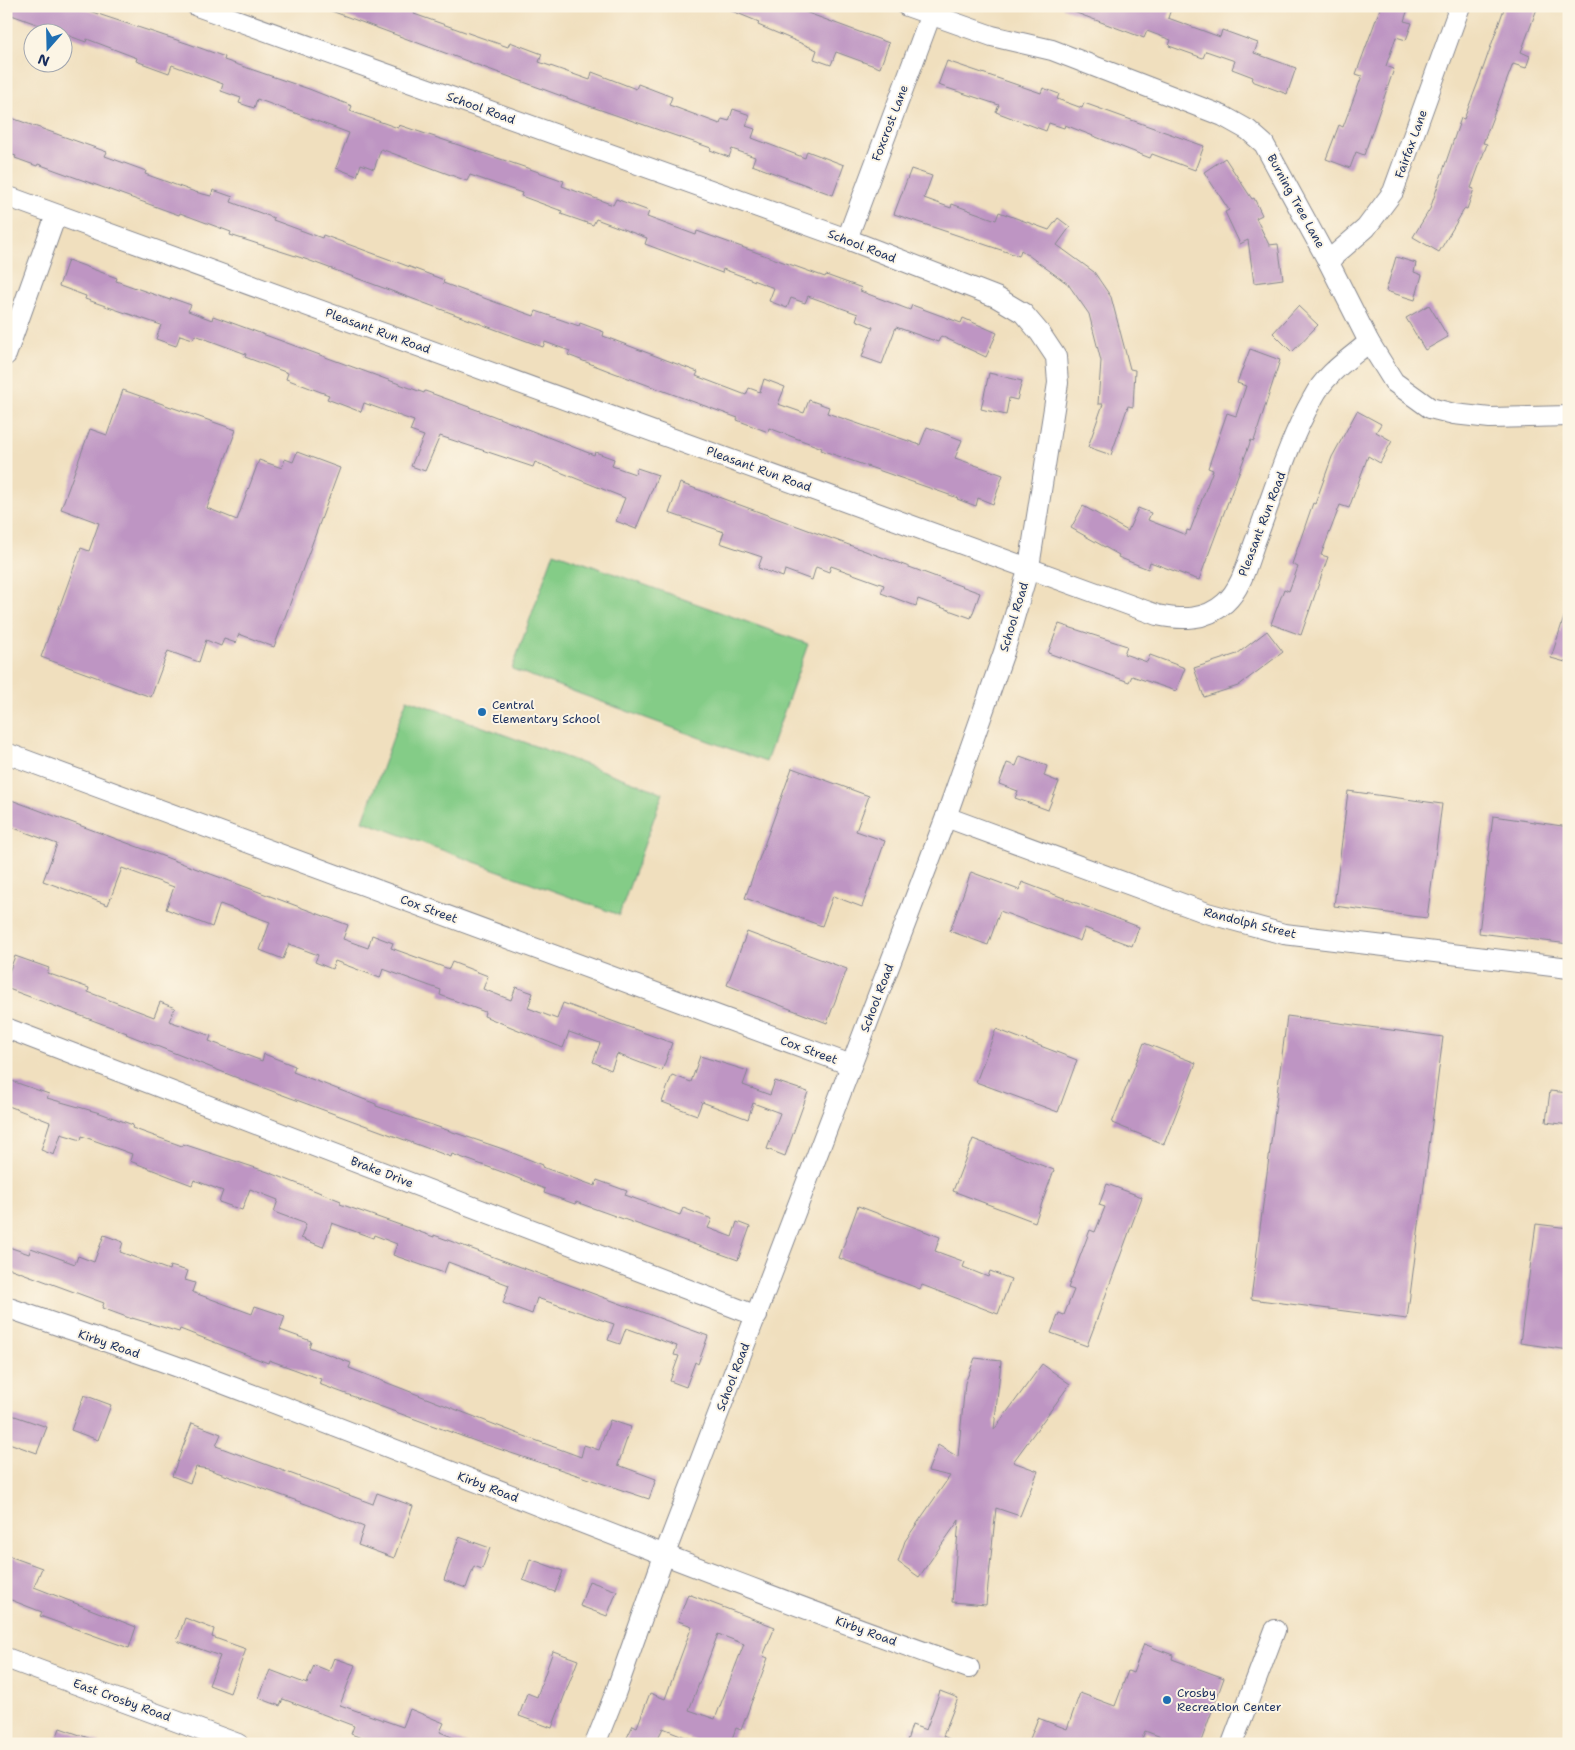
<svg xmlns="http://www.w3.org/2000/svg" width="1575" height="1750" font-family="'Shantell Sans',sans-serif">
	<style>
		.green { fill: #84cc87; stroke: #507e72 }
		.building { fill: #be95c3; fill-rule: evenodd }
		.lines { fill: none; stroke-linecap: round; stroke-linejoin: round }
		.minor-casing { stroke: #86878e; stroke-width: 22 }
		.minor { stroke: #fff; stroke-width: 20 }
		.poi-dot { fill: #1f6fb2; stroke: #fcf5e5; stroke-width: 2 }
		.labels { text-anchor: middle; stroke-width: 4; stroke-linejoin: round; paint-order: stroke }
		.street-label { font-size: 12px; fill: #1b2f5e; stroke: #fcf5e5 }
		.poi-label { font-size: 12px; fill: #1b2f5e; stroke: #fcf5e5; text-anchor: start }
	</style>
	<rect width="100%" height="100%" fill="#fcf5e5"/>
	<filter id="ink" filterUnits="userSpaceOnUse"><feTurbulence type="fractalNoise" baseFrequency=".02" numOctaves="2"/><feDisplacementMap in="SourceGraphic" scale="10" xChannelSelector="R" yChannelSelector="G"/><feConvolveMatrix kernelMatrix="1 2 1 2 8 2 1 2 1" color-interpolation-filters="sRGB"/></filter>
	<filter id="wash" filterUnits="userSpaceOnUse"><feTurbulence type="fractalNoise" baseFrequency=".0096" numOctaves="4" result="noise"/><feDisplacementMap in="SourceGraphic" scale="20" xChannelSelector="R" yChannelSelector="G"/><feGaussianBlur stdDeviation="1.12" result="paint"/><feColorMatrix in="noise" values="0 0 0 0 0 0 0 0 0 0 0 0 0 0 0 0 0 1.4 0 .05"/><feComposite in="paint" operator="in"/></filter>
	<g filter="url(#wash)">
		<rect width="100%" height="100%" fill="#f0dfbe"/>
		<g class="green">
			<polygon points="554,552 808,644 766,762 512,669"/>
			<polygon points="407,699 663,793 619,915 363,821"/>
		</g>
		<g id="blocks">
			<g class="building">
				<polygon points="6,6 75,6 104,16 189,44 225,57 224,60 309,89 352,106 350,111 398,128 399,125 530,169 564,181 562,186 613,205 616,199 649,211 647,217 696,235 697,231 825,277 826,275 862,288 860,291 910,310 912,305 961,323 963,318 997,333 986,357 941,336 938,342 896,327 882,364 862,357 873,327 856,320 858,314 808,296 805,303 791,298 787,308 769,301 774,288 723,269 722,273 645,244 647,238 596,219 593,225 561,214 562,211 521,196 522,193 470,175 467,181 381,149 374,169 361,164 357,176 336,168 349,133 257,99 254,108 239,103 241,98 221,91 223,84 172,65 169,73 136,61 137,58 87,39 86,42 6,13"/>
				<polygon points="318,6 417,6 414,14 508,47 510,42 542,54 539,62 590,80 592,72 636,89 638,84 672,97 669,105 720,124 722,119 729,121 733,109 750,115 746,126 755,129 752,138 805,158 807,151 844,165 833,195 752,165 755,157 732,149 729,157 710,150 711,148 575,101"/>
				<polygon points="720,6 789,6 889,43 880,68 836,52 831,65 814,59 817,50 758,25 759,22"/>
				<polygon points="1063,6 1172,6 1168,18 1220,37 1222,30 1258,43 1254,53 1296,68 1287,94 1252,81 1253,77 1232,69 1235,61 1206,51 1203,58 1169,46 1171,40 1147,31 1144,38 1063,8"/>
				<polygon points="1381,6 1409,6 1404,21 1412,23 1406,40 1396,37 1386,66 1394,69 1364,155 1356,152 1350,168 1326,159 1339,125 1343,127 1362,76 1356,74"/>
				<polygon points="1505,6 1538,6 1521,52 1530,56 1526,68 1513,64 1483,143 1487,144 1471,188 1474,189 1467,209 1465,208 1439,252 1413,237 1430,209 1461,118 1464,119 1480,77"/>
				<polygon points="947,61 1041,93 1043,88 1059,94 1057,99 1082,108 1084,103 1204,146 1195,170 1152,154 1150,158 1065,125 1064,128 1049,123 1046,131 996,112 999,105 938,85"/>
				<polygon points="6,116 107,152 105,156 146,171 145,174 195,192 211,196 213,190 233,197 231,202 274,218 273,220 322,238 323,235 402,264 444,280 443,283 492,301 534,316 536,311 579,326 580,323 604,332 603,336 698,372 696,376 746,395 749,388 760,392 764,379 785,387 778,404 804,413 809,400 829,407 827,413 920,445 927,427 962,440 955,458 1003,475 993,504 978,498 976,506 957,499 958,498 821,450 822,448 769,428 768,432 737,420 738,418 609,371 568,355 570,351 545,342 543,347 305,259 230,235 231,232 180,213 179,215 38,164 37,166 15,158 16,156 6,153"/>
				<polygon points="1225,158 1252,199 1254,198 1262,215 1256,218 1269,245 1278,244 1283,279 1254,283 1248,240 1240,244 1225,212 1229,210 1204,172"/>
				<polygon points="911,169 932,176 924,198 951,208 952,204 996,220 999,212 1049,230 1058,218 1070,227 1057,245 1094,272 1111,297 1130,369 1135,370 1133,407 1128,406 1111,455 1088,447 1103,404 1098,404 1101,361 1089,314 1068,284 1021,250 1019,256 894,214"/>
				<polygon points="1396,257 1416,263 1414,272 1422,275 1415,300 1386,291"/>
				<polygon points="68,260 117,278 116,281 170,300 171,298 191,305 188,311 212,320 213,316 424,393 425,391 491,415 594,455 595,452 614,459 612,466 635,474 637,468 658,475 636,529 616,521 625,498 535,462 533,467 440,436 425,471 411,466 424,436 410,431 414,421 364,403 361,412 327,399 329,395 286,379 288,373 245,357 246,354 195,335 193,339 180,335 176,346 156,339 161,325 85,299 86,296 59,286"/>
				<polygon points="1429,305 1448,337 1425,350 1406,318"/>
				<polygon points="1298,306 1318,325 1292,352 1273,333"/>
				<polygon points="1250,349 1280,360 1254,441 1251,440 1199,580 1150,562 1148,569 1118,557 1119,555 1071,528 1083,506 1128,531 1138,508 1151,513 1148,520 1186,535 1187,530 1190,531 1213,470 1208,468 1227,413 1236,416 1246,386 1237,383"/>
				<polygon points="989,373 1022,381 1017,400 1009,398 1006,415 981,409"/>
				<polygon points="123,390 236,430 207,508 237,520 259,460 282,468 285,459 293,462 297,452 340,468 274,647 239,634 236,643 224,639 221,646 206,640 199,662 168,651 151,697 41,657 81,548 89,551 99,523 61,509 90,429 107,435"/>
				<polygon points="1357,411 1381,424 1376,432 1392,441 1380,463 1368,456 1349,508 1340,505 1321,555 1328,557 1301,635 1271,624 1284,589 1289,591 1298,567 1292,564 1313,503 1315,504 1332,457"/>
				<polygon points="680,483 980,593 971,618 918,599 916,606 881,593 884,585 831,566 829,572 816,567 812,580 785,570 783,577 758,568 762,557 720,543 724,532 669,513"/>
				<polygon points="1566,611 1569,612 1569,663 1551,658"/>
				<polygon points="1059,624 1127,646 1124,654 1147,662 1150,655 1185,668 1176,691 1132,676 1129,682 1048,653"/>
				<polygon points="1267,631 1283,652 1238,686 1204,697 1194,668 1237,654"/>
				<polygon points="1020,756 1047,766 1044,776 1059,782 1048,810 1015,798 1018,791 999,784 1007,763 1016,766"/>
				<polygon points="792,768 869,796 856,831 885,841 862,907 833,896 822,926 745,898"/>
				<polygon points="1348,791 1442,804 1427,918 1334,906"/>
				<polygon points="6,798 348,925 343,939 368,948 372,935 393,943 391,948 449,969 452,962 488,976 483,989 511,1000 516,987 533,993 528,1008 557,1019 563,1003 672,1043 662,1071 617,1054 611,1070 593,1062 600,1043 569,1032 563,1048 484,1016 485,1012 440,995 441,990 383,969 380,978 335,961 332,969 315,962 318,955 289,944 283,959 260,950 270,922 220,904 212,927 166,909 174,887 122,868 108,905 43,881 57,844 6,825"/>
				<polygon points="1493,816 1569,827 1569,944 1479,933"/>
				<polygon points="971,872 1019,890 1022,882 1139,927 1132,946 1085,928 1080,941 1000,911 988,945 950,931"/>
				<polygon points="747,932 847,969 827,1023 727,985"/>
				<polygon points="15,956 49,968 47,973 89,988 88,992 154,1017 160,1002 175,1008 169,1021 211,1036 209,1041 262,1061 264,1054 295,1066 293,1072 376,1104 376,1106 500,1148 543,1165 542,1167 595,1186 597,1180 627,1191 625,1195 680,1215 683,1208 712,1219 708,1228 732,1237 737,1222 750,1227 738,1260 576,1202 575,1204 544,1193 545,1189 505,1173 452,1154 451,1157 253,1084 126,1034 127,1033 6,988 6,980"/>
				<polygon points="1287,1016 1443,1037 1407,1319 1251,1299"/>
				<polygon points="996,1029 1077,1060 1058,1112 976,1082"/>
				<polygon points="1144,1043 1196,1063 1164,1144 1112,1123"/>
				<polygon points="700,1056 748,1071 743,1085 770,1095 775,1081 808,1092 785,1156 767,1149 780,1113 753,1103 748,1119 702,1102 697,1115 662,1102 672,1075 691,1082"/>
				<polygon points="6,1079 49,1094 47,1098 100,1113 133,1125 132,1128 182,1146 183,1144 268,1172 341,1201 340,1204 434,1237 434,1235 708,1336 698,1364 695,1362 686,1387 670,1381 679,1356 674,1355 677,1346 626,1328 620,1344 608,1340 614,1324 537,1298 532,1314 503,1303 509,1285 448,1262 444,1273 393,1255 397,1244 374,1235 373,1238 332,1223 323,1247 301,1238 306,1224 274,1212 278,1200 250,1189 242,1210 219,1202 223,1191 194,1180 192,1185 171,1177 130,1161 132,1154 82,1136 81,1140 61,1134 54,1155 41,1150 50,1122 6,1105"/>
				<polygon points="1550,1091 1569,1093 1569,1125 1546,1122"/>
				<polygon points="973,1139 1054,1170 1035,1222 953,1191"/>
				<polygon points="1107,1184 1142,1197 1087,1346 1051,1333 1059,1313 1064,1315 1074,1290 1068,1288 1076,1267 1090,1230 1095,1232 1105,1207 1099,1205"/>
				<polygon points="858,1206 940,1237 935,1251 965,1262 963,1267 988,1277 990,1271 1011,1279 998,1314 922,1285 920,1289 839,1258"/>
				<polygon points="1536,1224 1569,1228 1569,1350 1520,1343"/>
				<polygon points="104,1235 123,1242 120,1252 169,1270 170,1266 188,1271 185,1280 195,1283 192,1292 252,1314 255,1306 285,1316 280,1330 311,1341 309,1347 351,1363 349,1368 524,1436 581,1457 584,1445 599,1450 610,1420 631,1427 618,1465 656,1479 649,1499 478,1442 319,1384 321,1379 269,1360 268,1363 180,1329 179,1332 132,1318 132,1319 102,1308 104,1303 6,1267 6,1246 29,1254 31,1248 75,1264 78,1256 94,1262"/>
				<polygon points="975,1358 1001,1361 994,1430 1042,1364 1070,1384 1013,1462 1038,1471 1020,1516 996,1508 986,1605 952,1602 959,1520 919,1577 898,1562 905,1541 950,1476 928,1471 938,1445 958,1457 965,1383"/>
				<polygon points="84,1395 111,1405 98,1440 71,1430"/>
				<polygon points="6,1413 47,1427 37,1453 6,1442"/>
				<polygon points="192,1423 221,1434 216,1446 373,1504 377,1493 413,1506 394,1558 358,1545 364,1527 317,1508 208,1469 196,1467 190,1483 172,1476"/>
				<polygon points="459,1537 490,1548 482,1569 474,1566 466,1588 444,1580"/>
				<polygon points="6,1555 42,1568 34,1587 136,1627 129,1648 40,1616 42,1612 6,1598"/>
				<polygon points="530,1559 563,1571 555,1592 523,1580"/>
				<polygon points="589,1581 617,1591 607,1616 580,1606"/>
				<path d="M688,1594L775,1627L763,1656L768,1658L741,1730L736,1728L730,1744H703L663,1728L655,1744H624L633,1725L637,1727L650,1693L665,1699L692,1626L678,1621ZM718,1634L744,1644L715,1719L689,1710Z"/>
				<polygon points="185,1618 214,1629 212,1637 246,1649 230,1693 209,1685 220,1656 177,1641"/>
				<polygon points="1144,1644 1173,1655 1172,1659 1224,1678 1200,1744 1180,1744 1145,1731 1140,1744 1028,1744 1038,1718 1067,1729 1080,1693 1115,1706 1128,1671 1133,1673"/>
				<polygon points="553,1651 578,1660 552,1728 519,1716 527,1693 537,1697"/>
				<polygon points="334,1658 355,1665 340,1705 403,1727 410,1709 444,1723 440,1732 468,1744 377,1744 351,1734 354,1726 283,1699 280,1706 259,1698 270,1670 307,1684 314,1665 329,1671"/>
				<polygon points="940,1691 958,1698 943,1736 960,1744 906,1744 912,1725 926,1730"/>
				<polygon points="60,1728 100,1742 100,1744 54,1744"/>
			</g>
		</g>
	</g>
	<g filter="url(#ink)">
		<use href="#blocks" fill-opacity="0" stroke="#86878e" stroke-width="1"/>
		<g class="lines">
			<g class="minor-casing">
				<g id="minor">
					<polyline points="197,6 847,239 996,297 1023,313 1040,333 1056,357 1058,383 1029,567 1004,652 946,817 664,1556 615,1694 595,1744"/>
					<polyline points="907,6 992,36 1052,50 1223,116 1248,130 1264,144 1328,261 1369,342 1394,382 1430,408 1454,414 1490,418 1569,416"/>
					<path d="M6,196L1157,615C1181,620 1205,621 1225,603C1242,588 1248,560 1256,539C1274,492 1288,442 1313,398C1325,374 1349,359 1369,342"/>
					<polyline points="847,239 934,6"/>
					<polyline points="1328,261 1366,228 1393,192 1460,6"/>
					<polyline points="6,355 56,215"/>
					<polyline points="6,753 851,1065"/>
					<polyline points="946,817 1207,913 1284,934 1569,968"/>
					<polyline points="6,1028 757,1316"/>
					<path d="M6,1307C83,1334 160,1359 235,1388C480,1481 722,1581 969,1668"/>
					<polyline points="6,1658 238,1744"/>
					<polyline points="1232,1744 1275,1630"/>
				</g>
			</g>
			<use href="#minor" class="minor"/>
		</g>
	</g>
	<g class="poi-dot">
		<circle cx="482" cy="712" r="5"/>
		<circle cx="1167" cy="1700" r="5"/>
	</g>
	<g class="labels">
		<g class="street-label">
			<text transform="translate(481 108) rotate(20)" y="4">School Road</text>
			<text transform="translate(890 123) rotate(-69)" y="4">Foxcrost Lane</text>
			<text transform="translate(1411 144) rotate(-70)" y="4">Fairfax Lane</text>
			<text transform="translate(1296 201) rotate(61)" y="4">Burning Tree Lane</text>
			<text transform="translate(862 246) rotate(21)" y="4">School Road</text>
			<text transform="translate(378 331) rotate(20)" y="4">Pleasant Run Road</text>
			<text transform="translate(759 469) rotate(20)" y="4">Pleasant Run Road</text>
			<text transform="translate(1262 524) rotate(-69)" y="4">Pleasant Run Road</text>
			<text transform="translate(1014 617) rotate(-73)" y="4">School Road</text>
			<text transform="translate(429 909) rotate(20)" y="4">Cox Street</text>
			<text transform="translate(1250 923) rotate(14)" y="4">Randolph Street</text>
			<text transform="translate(877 998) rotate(-69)" y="4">School Road</text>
			<text transform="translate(809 1050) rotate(20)" y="4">Cox Street</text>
			<text transform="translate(382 1172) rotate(21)" y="4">Brake Drive</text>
			<text transform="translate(109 1344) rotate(19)" y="4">Kirby Road</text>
			<text transform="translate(733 1377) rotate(-69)" y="4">School Road</text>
			<text transform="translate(488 1487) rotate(21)" y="4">Kirby Road</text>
			<text transform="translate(866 1631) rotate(20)" y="4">Kirby Road</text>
			<text transform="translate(122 1700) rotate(20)" y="4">East Crosby Road</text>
		</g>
		<g class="poi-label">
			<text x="492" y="709">Central<tspan x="492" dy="14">Elementary School</tspan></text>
			<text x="1177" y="1697">Crosby<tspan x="1177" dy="14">Recreation Center</tspan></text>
		</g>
	</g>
	<rect width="1575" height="1750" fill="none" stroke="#fcf5e5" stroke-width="25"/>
	<g transform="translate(48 48) rotate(200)"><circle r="24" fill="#fcf5e5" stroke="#a2a6af"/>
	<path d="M0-4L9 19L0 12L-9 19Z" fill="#1f6fb2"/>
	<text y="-8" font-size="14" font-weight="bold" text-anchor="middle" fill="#1b2f5e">N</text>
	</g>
</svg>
